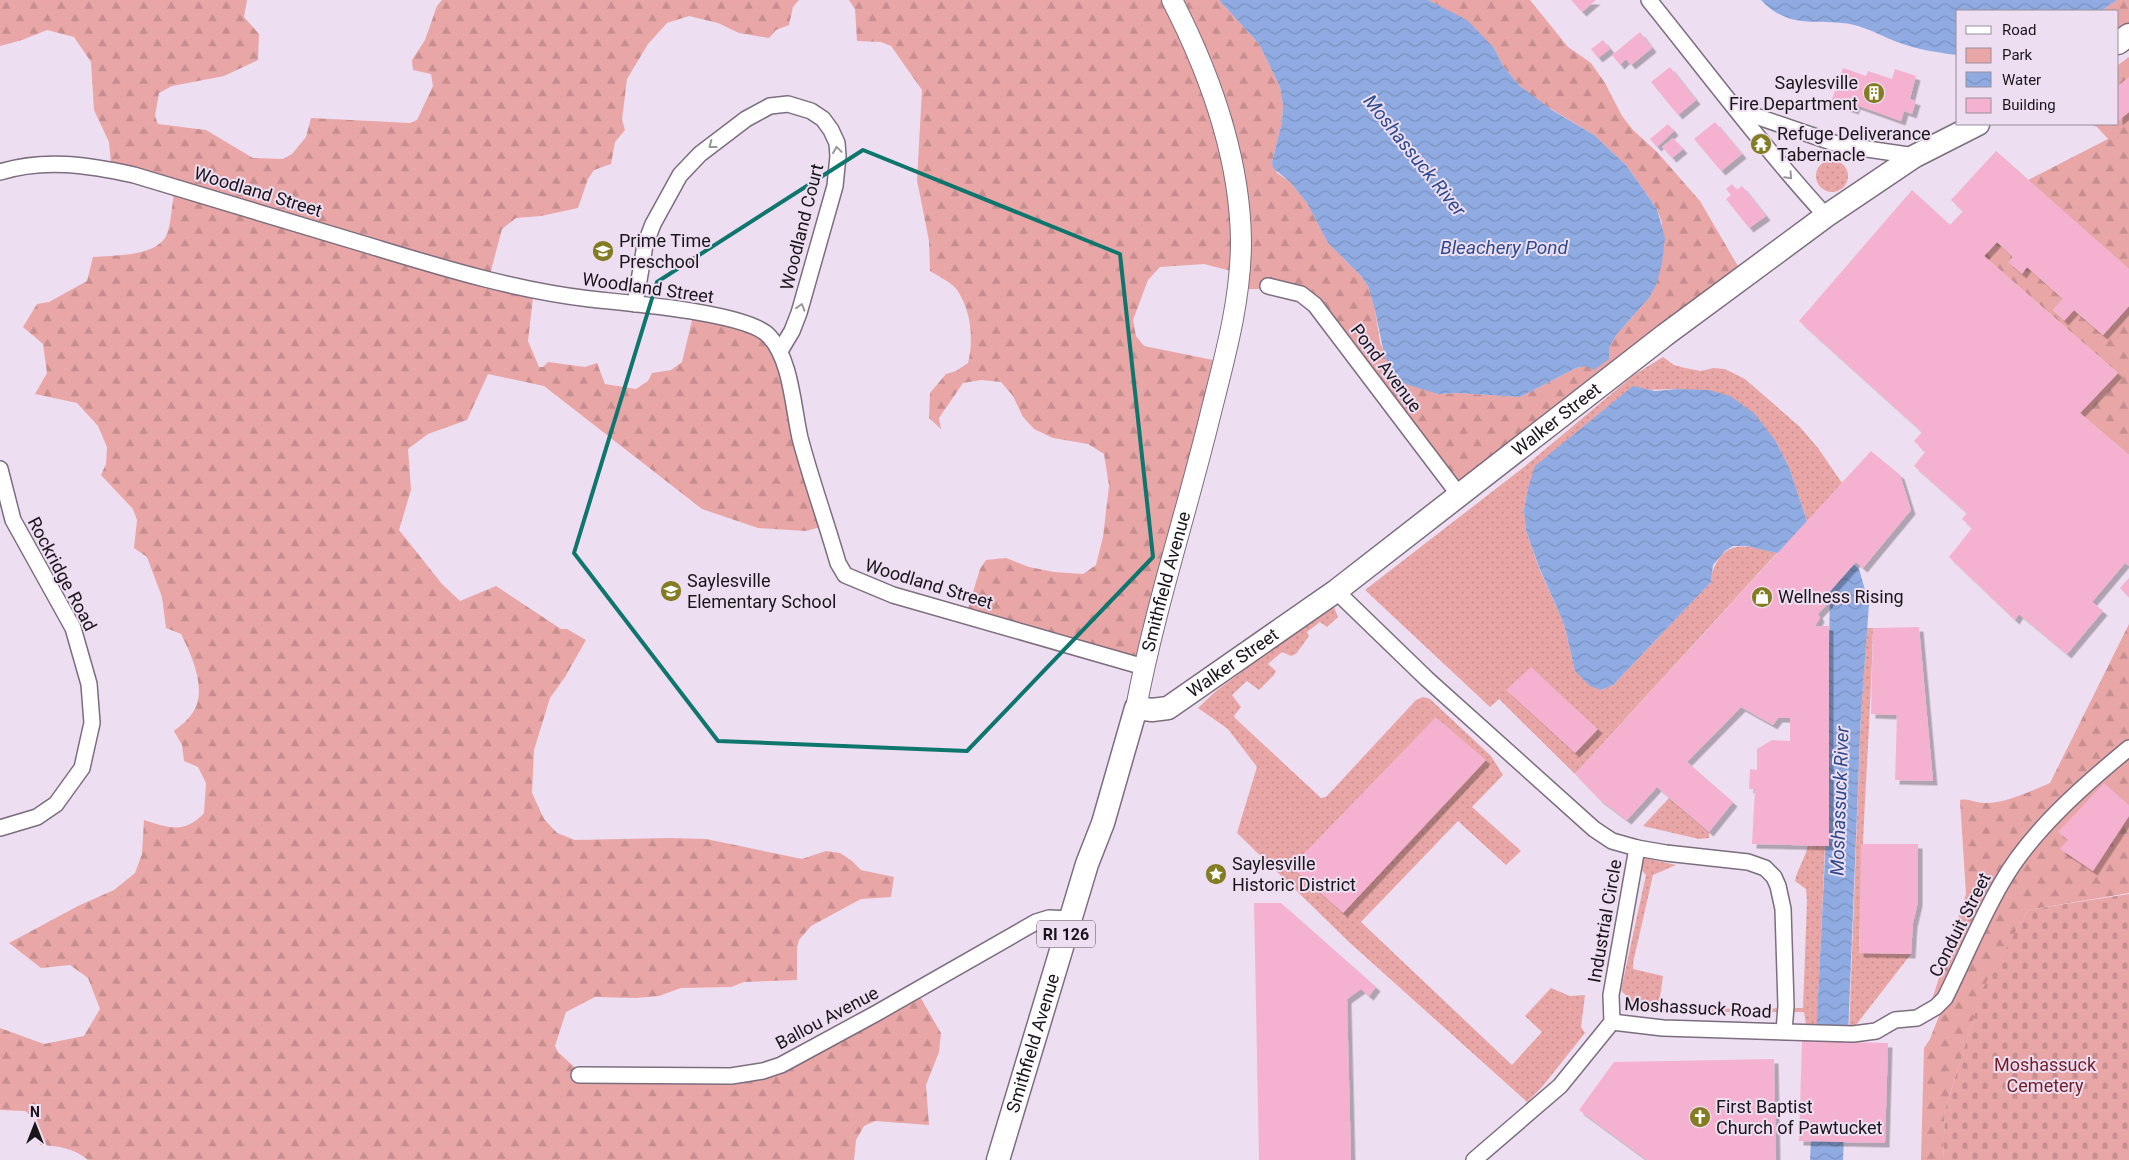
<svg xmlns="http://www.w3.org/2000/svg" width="2129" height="1160" font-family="Roboto,sans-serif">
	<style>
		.green { fill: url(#green-dots) }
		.forest { fill: url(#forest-firs) }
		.cemetery { fill: url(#cemetery-stones) }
		.water { fill: url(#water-waves) }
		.building { fill: #f4b2d0; filter: url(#shadow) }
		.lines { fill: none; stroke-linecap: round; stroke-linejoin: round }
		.minor-casing { stroke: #7c6d7f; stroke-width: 18 }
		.secondary-casing { stroke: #7c6d7f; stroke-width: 22 }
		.primary-casing { stroke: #7c6d7f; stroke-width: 25 }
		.minor { stroke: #fff; stroke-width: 15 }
		.secondary { stroke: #fff; stroke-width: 20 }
		.primary { stroke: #fff; stroke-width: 22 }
		.oneway { stroke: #989698 }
		.marked { fill: none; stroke: #0f766e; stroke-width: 4; stroke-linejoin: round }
		.labels { text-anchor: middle; stroke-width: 4; stroke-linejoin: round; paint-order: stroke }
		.shield { fill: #eedef1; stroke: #5a515b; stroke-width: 1 }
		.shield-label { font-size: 16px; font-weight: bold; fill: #1a151b }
		.poi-label { font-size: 18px; fill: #1a151b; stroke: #eedef1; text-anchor: start }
		.street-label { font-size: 18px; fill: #1a151b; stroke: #eedef1 }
		.park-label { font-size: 18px; fill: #711e28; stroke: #eedef1 }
		.water-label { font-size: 19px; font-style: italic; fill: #2c4b8d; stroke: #eedef1 }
	</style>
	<defs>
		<pattern id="green-dots" width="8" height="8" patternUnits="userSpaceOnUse" patternTransform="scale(1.25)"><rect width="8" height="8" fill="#e9a6a7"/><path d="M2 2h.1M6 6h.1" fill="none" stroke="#c78e8f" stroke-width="1.8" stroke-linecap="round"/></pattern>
		<pattern id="forest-firs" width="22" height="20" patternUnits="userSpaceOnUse" patternTransform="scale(1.25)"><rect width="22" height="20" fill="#e9a6a7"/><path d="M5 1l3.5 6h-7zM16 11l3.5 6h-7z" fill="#c78e8f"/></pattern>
		<pattern id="cemetery-stones" width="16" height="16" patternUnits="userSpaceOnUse" patternTransform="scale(1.25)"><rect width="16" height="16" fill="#e9a6a7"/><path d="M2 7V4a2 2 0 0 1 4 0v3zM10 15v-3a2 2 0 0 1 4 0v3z" fill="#c78e8f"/></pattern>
		<pattern id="water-waves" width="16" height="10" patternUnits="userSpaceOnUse" patternTransform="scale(1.25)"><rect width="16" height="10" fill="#8fabe2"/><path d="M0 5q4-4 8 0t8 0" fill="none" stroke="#7b92c1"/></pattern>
		<filter id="shadow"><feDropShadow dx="4.5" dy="4.5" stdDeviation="0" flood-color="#0004"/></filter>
	</defs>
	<rect width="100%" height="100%" fill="#eedef1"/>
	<g class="green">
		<circle cx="1832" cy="176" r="16"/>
		<path d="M1663,357L1674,365L1685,368L1701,371L1713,368L1725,369L1745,379L1800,427L1818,448L1842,483L1808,524L1789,467L1775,440L1678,389L1643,390L1528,488L1524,510L1526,531L1539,568L1564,624L1575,671L1601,690L1613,685L1711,582C1712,571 1714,565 1721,556C1735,539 1758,549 1777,553L1575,774L1499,699L1490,707L1365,590L1524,467L1634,375Z"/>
		<polygon points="1328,607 1334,607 1338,617 1327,627 1320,622 1307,632 1309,636 1296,654 1291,656 1282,652 1268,664 1276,671 1274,675 1259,690 1247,681 1232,695 1241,707 1234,716 1235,718 1321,798 1326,797 1416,700 1423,697 1430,699 1491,756 1503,775 1472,807 1521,851 1506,865 1458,821 1361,922 1512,1065 1542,1032 1525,1016 1551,988 1570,996 1585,995 1581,1027 1585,1033 1542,1087 1527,1102 1349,942 1237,833 1257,767 1228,729 1198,708 1216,691"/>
		<path d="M1867,628H1873C1870,736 1861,844 1859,953L1911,954L1849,1034L1861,713Z"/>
		<polygon points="1669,798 1709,832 1709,838 1699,839 1643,826"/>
		<path d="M1808,846H1825L1817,1026L1806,1025L1804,1012H1641L1621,990L1646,875L1627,854L1676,865L1653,875L1633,963V969L1663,976L1659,1004L1686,1009L1803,1008L1807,901L1806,889L1795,881C1797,870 1805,858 1808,846Z"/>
	</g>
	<g class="forest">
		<path d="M0,0H247L244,17L259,34L258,60L224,76L172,86L159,93L155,116L158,124L206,130L253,158L283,159L292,154L306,137L311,118L410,123L417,120L433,86L431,74L413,70L412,60L425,40L437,6L442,0H799L793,7L789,25L776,30L769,38L739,33L718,23L689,16L667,23L648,44L627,79L622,120L625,130L615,142L611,164L594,170L588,179L578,208L541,216L516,218L502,229L488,282L530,294L533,298L528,341L539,367H543L548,362L585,367L597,363L605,384L636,389L648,381L652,373L671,370L682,362L693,316L750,330L775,344L824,526L806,531L758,528L702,509L544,386L488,374L467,420L428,434L408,449L411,490L399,530L442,584L460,601L496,586L561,629H567L586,640L565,677L550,698L534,750L532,793L544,819L557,833L575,840L670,838L706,839L802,859L826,851L840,853L852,861L861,870L894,877L891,897L861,899L811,926L799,940L797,948V980L744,982L731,987L681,988L659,996L636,998L595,997L566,1012L555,1046L558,1052L585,1077L775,1072L919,995L941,1033L939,1052L926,1085L929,1125L875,1121L864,1126L856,1140L854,1160H88C74,1148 58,1146 40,1145L35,1119L25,1111L0,1110V1028L44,1044L84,1036L100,1009L88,978L70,965L41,968L9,943L78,906L114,890L135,873L142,854L144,820C168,828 185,834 204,813L206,783L198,767L184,761L182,745L174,731C180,726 187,721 191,715C209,692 192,656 181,634L166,628L162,597L147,557L134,548L137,520L133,509L101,475L106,464L107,447L98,426L77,403L35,394L47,373L43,344L23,327L37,304L49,302L87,281L93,257C114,255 155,257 166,236C171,227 172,204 174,193L112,174L109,142L94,110L91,62L74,37L47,30L22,40L0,46Z"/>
		<path d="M849,0H1219L1259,44L1280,87L1283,105L1282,122L1272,162L1277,173L1290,182L1307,203L1328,243L1361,276L1368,286L1375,310L1380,342L1392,372L1438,394L1458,393L1520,397L1576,368L1586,366L1609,348L1617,334L1649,298L1662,223L1657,209L1626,165L1611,151L1594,135L1538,101L1520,86L1503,66L1494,48L1446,10L1428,0H1530L1568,47L1591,63L1605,83L1622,116L1633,130L1657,152L1700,201L1746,280L1464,493L1311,302L1285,289H1246L1235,272L1204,264L1160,267L1148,280L1133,320L1136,336L1144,346L1223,362L1144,668L967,612L980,569L986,560L1006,558L1029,567L1054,572L1083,574L1096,565L1103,537L1109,486L1104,454L1088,444L1053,438L1034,429L1023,417L1013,396L1001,382L981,380L963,383L939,418L941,429L929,418L930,393L946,374L956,371L968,363C974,339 971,310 957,290C951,282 938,276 930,271L929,241L917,180L922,90L891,46L881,42L857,41L855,9Z"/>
		<polygon points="2117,0 2129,0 2129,43 2118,52 2118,11 2101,11"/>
		<polygon points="2129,57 2129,269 2028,180 2108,139 2097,127 2090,124 2118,124 2118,65"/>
		<polygon points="1997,242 2013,257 2009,262 2022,273 2027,267 2063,299 2053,310 2064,320 2074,310 2103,335 2129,306 2129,455 2080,413 2118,373 1984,256"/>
		<path d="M2129,624V893L2028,910L1983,989L1945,1110L1943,1160H1921L1924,1048L1930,1039L1950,988L1928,1012L1966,894L1960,800C1968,798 1976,803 1984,803C2006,804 2030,791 2050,783Z"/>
	</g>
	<polygon class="cemetery" points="2129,894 2129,1160 1943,1160 1945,1110 1983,988 2028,910"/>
	<g class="water">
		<polygon points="1219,0 1428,0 1467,20 1494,48 1503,66 1520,86 1552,110 1594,135 1611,151 1626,165 1657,209 1665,238 1662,263 1656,285 1649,298 1617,334 1609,348 1609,359 1594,370 1586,366 1576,368 1520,397 1458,393 1438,394 1402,383 1392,372 1384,354 1375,310 1368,286 1361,276 1328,243 1307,203 1290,182 1273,168 1272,162 1282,122 1283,105 1280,87 1259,44"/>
		<path d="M1761,0H2117L2101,11H1958V55C1938,53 1916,49 1897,42C1884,37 1872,30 1858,26C1822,16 1792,33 1761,0Z"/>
		<polygon points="1633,386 1655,391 1678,389 1709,390 1730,396 1754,413 1775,440 1789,467 1808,524 1859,569 1869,604 1861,713 1843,1160 1810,1160 1825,857 1830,595 1785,555 1746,546 1733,546 1725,551 1713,565 1711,582 1613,685 1601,690 1590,686 1575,671 1564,624 1539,567 1526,531 1524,510 1528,488 1535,466"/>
	</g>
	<g class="building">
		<polygon points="1571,0 1596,0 1582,12"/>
		<polygon points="1640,32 1652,48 1631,65 1626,59 1620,65 1612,55"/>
		<polygon points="1603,40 1610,49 1598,58 1591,49"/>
		<polygon points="1670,67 1696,100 1678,115 1651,82"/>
		<polygon points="1843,68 1866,76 1868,71 1892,79 1895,69 1916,76 1910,99 1916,101 1912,114 1904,111 1901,121 1856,105 1854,110 1831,102"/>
		<polygon points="2129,77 2129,112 2118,121 2118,86"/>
		<polygon points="1715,122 1742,154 1721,171 1694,139"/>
		<polygon points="1668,124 1674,131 1657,147 1650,139"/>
		<polygon points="1673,138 1683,149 1672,158 1662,147"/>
		<polygon points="1996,151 2129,269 2129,306 2103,335 2074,310 2064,321 2053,310 2063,299 2027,267 2022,274 2008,262 2013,257 1997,242 1984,256 2118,373 2080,413 2129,455 2129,566 2125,563 2092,602 2103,611 2067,654 2019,614 2015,620 1949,557 1972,528 1962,519 1967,513 1914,466 1925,452 1914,441 1922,432 1799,321 1912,190 1950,225 1963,211 1951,200"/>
		<polygon points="1732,184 1737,190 1742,186 1766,216 1749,228 1726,199 1731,195 1726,189"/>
		<polygon points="1871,451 1900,475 1911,510 1863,568 1856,562 1826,596 1831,600 1818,614 1820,618 1815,626 1829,626 1829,846 1752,844 1755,789 1749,789 1750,769 1757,770 1757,749 1772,740 1790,741 1790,718 1778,718 1773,725 1741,707 1687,762 1733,802 1709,832 1657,787 1627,820 1599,799 1575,774"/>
		<polygon points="2129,578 2129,597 2120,588"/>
		<polygon points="1919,627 1933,781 1895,780 1897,715 1871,714 1873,628"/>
		<polygon points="1531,667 1598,729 1575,753 1506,690"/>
		<polygon points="1436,717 1486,760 1343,913 1291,867"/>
		<polygon points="2104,783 2129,805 2129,816 2093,871 2060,849 2068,840 2058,832"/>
		<polygon points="1861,844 1918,844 1918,902 1913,923 1911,954 1859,953"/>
		<polygon points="1254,903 1281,903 1376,987 1369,996 1361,989 1347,999 1351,1160 1259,1160"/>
		<polygon points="1802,1041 1888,1043 1885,1143 1799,1141"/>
		<polygon points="1774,1059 1776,1160 1647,1160 1579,1110 1614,1062"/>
	</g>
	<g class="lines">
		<g class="minor-casing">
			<g id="minor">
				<path d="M1649,0C1707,72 1763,147 1826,216"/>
				<polyline points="1738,110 1840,145 1915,156"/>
				<path d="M0,172C44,158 89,165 134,175C211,198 289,221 367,245C440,267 513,290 590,299C625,303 747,312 769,336C791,359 793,407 800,438C811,480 826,521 838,563L845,575L893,595L1144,667"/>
				<polyline points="1268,286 1301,294 1315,305 1459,495"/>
				<polyline points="635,304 645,245 653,224 680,175 700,154 746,119 770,106 788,104 811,111 823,119 831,130 837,143 838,156 835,186 799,313 792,331 780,351"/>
				<polyline points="0,469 13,520 73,628 89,684 92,723 82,768 56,804 37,817 0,828"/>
				<polyline points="1336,591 1427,679 1594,829 1612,841 1637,848 1666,853 1748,862 1765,868 1774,877 1778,886 1783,909 1786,1006 1784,1031"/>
				<path d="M1612,1022L1663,1028L1853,1034L1876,1031L1895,1020L1917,1018L1936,1007L1945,998C1964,960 1980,920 2001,884C2030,832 2084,785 2129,748"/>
				<polyline points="579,1075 731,1076 763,1071 781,1065 875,1014 1036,922 1049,918 1071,919"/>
				<polyline points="1474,1160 1560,1086 1612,1022 1611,995 1637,848"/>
			</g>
		</g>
		<g class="secondary-casing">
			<g id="secondary">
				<path id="s1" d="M1136,708C1155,607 1188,508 1212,408C1226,353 1241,298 1241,241C1240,156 1210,74 1172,0"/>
			</g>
		</g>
		<g class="primary-casing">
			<g id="primary">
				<polyline points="2118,43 2129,35"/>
				<path id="s2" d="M998,1160L1087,864L1103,823L1136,708L1152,710L1168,708L1336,591L1665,335L1826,216L1915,156L1978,124"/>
			</g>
		</g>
		<use href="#minor" class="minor"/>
		<use href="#secondary" class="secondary"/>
		<use href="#primary" class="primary"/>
	</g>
	<defs><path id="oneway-chevron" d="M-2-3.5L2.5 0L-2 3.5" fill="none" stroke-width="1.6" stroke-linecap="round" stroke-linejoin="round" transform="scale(1.25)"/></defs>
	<g class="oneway">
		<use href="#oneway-chevron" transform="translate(712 145) rotate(143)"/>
		<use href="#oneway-chevron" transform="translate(837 150) rotate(-98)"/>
		<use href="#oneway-chevron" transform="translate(1789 176) rotate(47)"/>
		<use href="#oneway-chevron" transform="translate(801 307) rotate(-73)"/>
	</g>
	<path class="marked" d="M863,150L1120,254L1153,557L967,751L718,741L574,553L657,282Z"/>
	<defs>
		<g id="building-disc" transform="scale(1.125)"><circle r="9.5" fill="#837c22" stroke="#eedef1"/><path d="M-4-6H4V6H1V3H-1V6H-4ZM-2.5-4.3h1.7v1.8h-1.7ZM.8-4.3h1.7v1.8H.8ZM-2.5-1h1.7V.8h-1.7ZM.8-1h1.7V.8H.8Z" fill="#fff"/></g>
		<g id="temple-disc" transform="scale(1.125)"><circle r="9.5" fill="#837c22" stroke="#eedef1"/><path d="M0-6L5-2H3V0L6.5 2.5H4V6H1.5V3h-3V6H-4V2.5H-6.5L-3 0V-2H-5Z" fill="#fff"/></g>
		<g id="school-disc" transform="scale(1.125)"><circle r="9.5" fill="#837c22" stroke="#eedef1"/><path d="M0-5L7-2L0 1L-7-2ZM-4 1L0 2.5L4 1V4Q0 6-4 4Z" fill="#fff"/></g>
		<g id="shop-disc" transform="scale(1.125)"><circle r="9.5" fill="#837c22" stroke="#eedef1"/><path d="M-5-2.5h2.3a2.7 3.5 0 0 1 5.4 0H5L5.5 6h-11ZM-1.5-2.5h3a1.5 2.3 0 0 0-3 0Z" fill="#fff"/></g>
		<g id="sight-disc" transform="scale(1.125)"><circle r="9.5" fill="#837c22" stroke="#eedef1"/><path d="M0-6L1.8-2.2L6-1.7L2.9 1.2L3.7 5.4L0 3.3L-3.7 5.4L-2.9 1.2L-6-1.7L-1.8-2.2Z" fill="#fff"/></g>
		<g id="church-disc" transform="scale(1.125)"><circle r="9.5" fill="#837c22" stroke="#eedef1"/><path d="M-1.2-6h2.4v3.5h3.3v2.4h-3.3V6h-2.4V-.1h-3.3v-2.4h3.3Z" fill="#fff"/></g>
	</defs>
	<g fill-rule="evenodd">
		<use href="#building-disc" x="1874" y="93"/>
		<use href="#temple-disc" x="1761" y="144"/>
		<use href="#school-disc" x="603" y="251"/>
		<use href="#school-disc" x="671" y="591"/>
		<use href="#shop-disc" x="1762" y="597"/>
		<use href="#sight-disc" x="1216" y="874"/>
		<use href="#church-disc" x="1700" y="1117"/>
	</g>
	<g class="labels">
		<rect class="shield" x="1037" y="920.5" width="58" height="27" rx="4"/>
		<g class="shield-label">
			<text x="1066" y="940">RI 126</text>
		</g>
		<g class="poi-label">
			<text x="1858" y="89" text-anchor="end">Saylesville<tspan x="1858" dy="21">Fire Department</tspan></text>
			<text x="1777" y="140">Refuge Deliverance<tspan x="1777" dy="21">Tabernacle</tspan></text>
			<text x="619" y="247">Prime Time<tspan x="619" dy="21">Preschool</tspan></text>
			<text x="687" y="587">Saylesville<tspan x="687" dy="21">Elementary School</tspan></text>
			<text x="1778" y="603">Wellness Rising</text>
			<text x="1232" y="870">Saylesville<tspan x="1232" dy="21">Historic District</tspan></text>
			<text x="1716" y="1113">First Baptist<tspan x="1716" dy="21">Church of Pawtucket</tspan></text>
		</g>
		<g class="street-label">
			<text transform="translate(258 192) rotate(17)" y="6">Woodland Street</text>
			<text transform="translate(802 227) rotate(-76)" y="6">Woodland Court</text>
			<text transform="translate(648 288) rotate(8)" y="6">Woodland Street</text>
			<text transform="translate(1386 368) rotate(53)" y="6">Pond Avenue</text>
			<text dy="6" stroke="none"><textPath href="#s2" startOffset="989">Walker Street</textPath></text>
			<text transform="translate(62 574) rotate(62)" y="6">Rockridge Road</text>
			<text dy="6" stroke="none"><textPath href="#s1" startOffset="130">Smithfield Avenue</textPath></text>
			<text transform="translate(929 584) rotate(17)" y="6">Woodland Street</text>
			<text dy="6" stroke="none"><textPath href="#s2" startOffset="584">Walker Street</textPath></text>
			<text transform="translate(1605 921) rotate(-80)" y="6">Industrial Circle</text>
			<text transform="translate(1960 925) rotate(-63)" y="6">Conduit Street</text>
			<text transform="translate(1698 1008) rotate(3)" y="6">Moshassuck Road</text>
			<text transform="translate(827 1018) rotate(-28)" y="6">Ballou Avenue</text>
			<text dy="6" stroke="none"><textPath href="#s2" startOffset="122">Smithfield Avenue</textPath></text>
		</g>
		<g class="park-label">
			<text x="2045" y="1071">Moshassuck<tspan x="2045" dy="21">Cemetery</tspan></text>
		</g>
		<g class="water-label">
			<text transform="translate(1415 155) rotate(51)" y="7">Moshassuck River</text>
			<text x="1504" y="254">Bleachery Pond</text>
			<text transform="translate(1839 801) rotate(-88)" y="7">Moshassuck River</text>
		</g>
	</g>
	<rect x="1956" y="10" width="162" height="115" fill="#eedef1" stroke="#998e9b"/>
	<rect x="1966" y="26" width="25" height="8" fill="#ffffff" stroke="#998e9b"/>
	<text x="2002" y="35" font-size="15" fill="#1a151b">Road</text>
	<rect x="1966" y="48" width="25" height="15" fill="#e9a6a7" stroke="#998e9b"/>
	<text x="2002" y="60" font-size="15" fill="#1a151b">Park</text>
	<rect x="1966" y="72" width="25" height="15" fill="url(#water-waves)" stroke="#998e9b"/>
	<text x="2002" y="85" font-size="15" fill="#1a151b">Water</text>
	<rect x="1966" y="98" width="25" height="15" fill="#f4b2d0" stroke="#998e9b"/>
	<text x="2002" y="110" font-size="15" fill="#1a151b">Building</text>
	<g transform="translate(35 1125)" stroke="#eedef1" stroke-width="4" paint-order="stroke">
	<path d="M0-4L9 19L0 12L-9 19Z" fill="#1a151b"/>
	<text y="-8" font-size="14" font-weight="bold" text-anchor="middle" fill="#1a151b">N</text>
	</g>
</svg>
